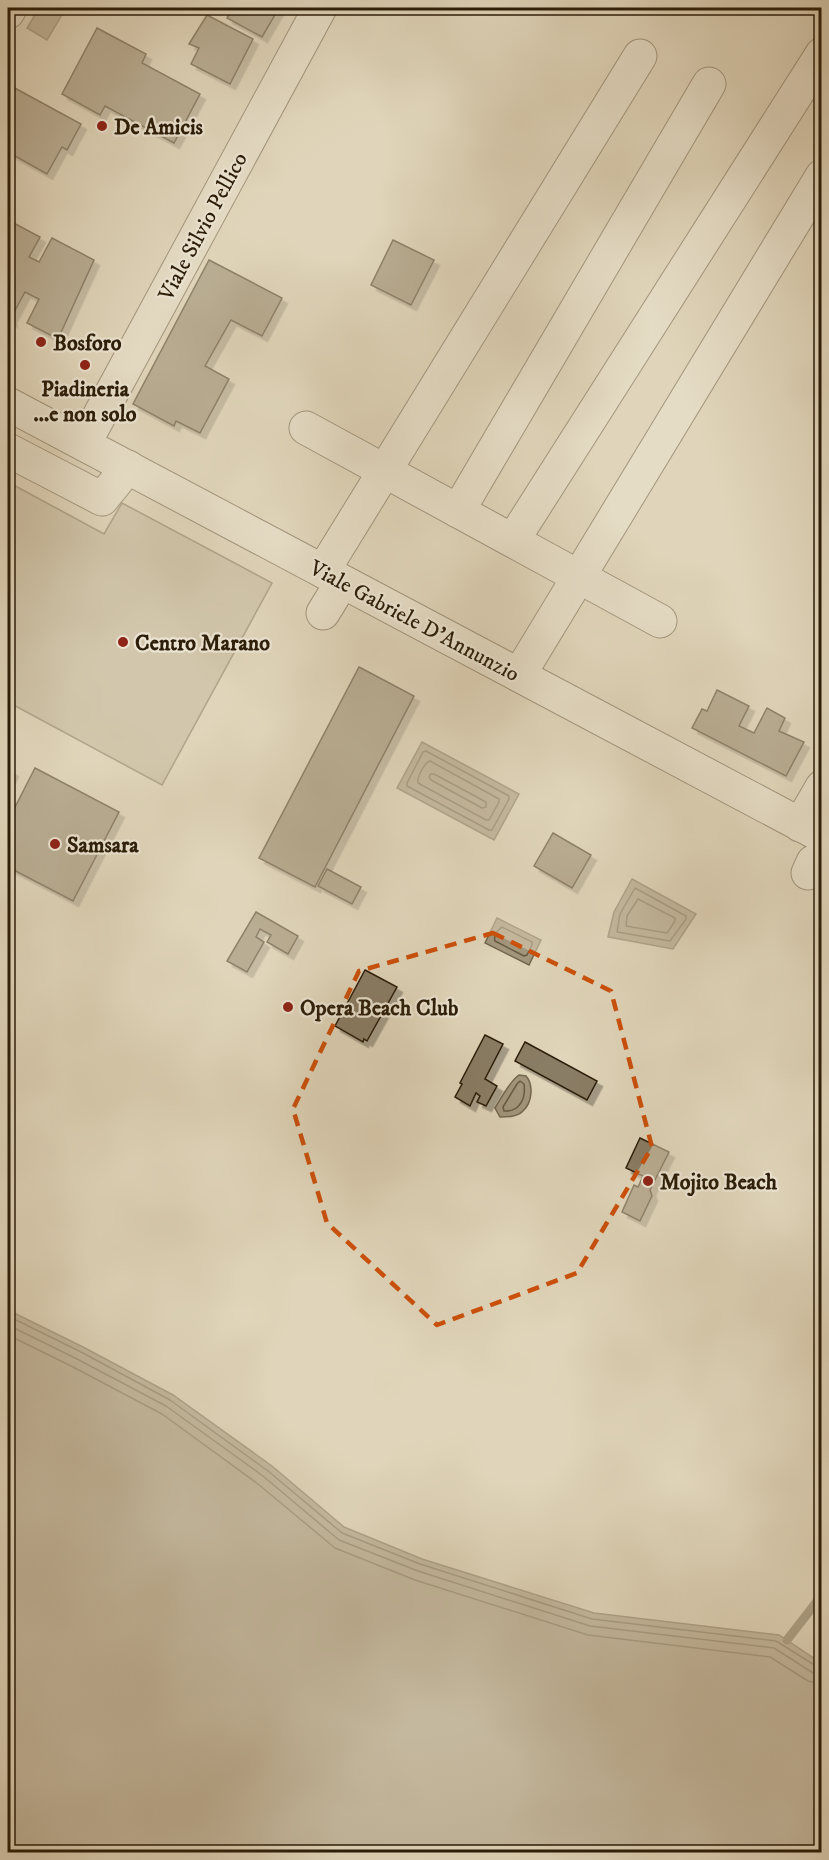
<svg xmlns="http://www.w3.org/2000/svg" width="829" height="1860" font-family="'IM FELL DW Pica',serif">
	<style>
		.green { fill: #c1b69c; stroke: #766a52; stroke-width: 1.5 }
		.water { fill: #a2967d; stroke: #72664e; stroke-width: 1.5 }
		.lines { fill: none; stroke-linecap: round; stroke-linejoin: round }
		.shore { stroke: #665a42; stroke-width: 1.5 }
		.stream { stroke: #72664e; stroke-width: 9 }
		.building { fill: #897d65; stroke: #2b1d08; stroke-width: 1.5; filter: url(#shadow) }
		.minor-casing { stroke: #584b34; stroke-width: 35 }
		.minor { stroke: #ebe4d2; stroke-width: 33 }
		.marked { fill: none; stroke: #cc500b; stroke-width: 4.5; stroke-dasharray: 12 8; stroke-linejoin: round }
		.poi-dot { fill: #8f2418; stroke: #ebe4d2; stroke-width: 2 }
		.labels { text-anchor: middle; stroke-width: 4.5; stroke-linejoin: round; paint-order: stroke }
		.poi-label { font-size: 22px; font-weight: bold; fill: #2b1d08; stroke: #ebe4d2; text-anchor: start }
		.street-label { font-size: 22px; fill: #2b1d08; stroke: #ebe4d2 }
	</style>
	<defs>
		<filter id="shadow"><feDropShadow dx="5.5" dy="5.5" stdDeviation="0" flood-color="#0004"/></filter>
	</defs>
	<rect width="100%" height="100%" fill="#e0d5ba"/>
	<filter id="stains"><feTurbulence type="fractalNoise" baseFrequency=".00333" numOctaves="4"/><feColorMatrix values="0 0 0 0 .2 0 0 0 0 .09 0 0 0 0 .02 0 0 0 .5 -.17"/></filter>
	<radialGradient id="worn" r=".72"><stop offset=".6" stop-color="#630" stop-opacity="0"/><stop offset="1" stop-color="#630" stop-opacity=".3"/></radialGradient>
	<polygon class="green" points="8,482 104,534 122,503 272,583 162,785 8,702"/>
	<g class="water">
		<polygon points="39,8 82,8 77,14 66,8 47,40 27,28"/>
		<polygon points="422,742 519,794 494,840 397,788"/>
		<polygon points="632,879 696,914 673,949 608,937 614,912"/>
		<polygon points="497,918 541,940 529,965 485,943"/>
		<path d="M519,1075L526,1076C534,1085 532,1103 523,1111C517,1117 508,1117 500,1117L495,1108C501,1098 510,1081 519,1075Z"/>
		<polygon points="8,1310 83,1347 173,1395 272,1466 344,1527 422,1559 594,1613 779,1635 821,1663 821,1852 8,1852"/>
	</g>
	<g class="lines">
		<g class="shore">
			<polygon points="426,751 509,796 509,799 492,830 489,830 407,786 407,783 423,752"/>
			<path d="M430,761L499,799V802L489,820H486L418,783C417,777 424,763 430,761Z"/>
			<polygon points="431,774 434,774 486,802 486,807 482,808 431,780 429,777"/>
			<polygon points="635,888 686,916 686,919 670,941 617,932 620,914"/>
			<polygon points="638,899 675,918 675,921 667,933 626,926 627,916"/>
			<path d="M502,927L532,942V945L527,955L524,956L495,941C493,937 498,929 502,927Z"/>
			<path d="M520,1081L524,1084C526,1098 520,1112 504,1111L503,1107L517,1084Z"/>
			<polyline points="8,1316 81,1352 170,1400 268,1471 342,1533 420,1564 592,1619 776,1641 816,1666 822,1667"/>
			<polyline points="8,1325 77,1359 166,1406 263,1476 339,1540 418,1571 590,1626 774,1648 813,1673 822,1675"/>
			<polyline points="8,1335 73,1367 162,1414 258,1484 335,1548 415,1580 588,1635 770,1657 808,1681 822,1684"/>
		</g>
		<polyline class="stream" points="787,1640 822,1595"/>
	</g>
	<g class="building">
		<polygon points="233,8 279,8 262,37 227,18"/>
		<polygon points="207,15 253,39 230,84 191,64 199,48 189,44"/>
		<polygon points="97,28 146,54 142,63 200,94 174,143 105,106 100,115 62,94"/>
		<polygon points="11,86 81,124 67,150 62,147 47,174 8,152 8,92"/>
		<polygon points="8,220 40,237 29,257 39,262 52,238 94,260 58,339 27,323 39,299 25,292 11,318 12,322 8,319"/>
		<polygon points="393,240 434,260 411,305 371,285"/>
		<polygon points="209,260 282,298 262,336 231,320 205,366 229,379 200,433 176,421 174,426 133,404"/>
		<polygon points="359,667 414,696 315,887 259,858"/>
		<polygon points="717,690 749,706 739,726 754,733 767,708 785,718 779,731 804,742 786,776 692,728 702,709 707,711"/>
		<polygon points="8,768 13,771 8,782"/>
		<polygon points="35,768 119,812 73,901 8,867 8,821"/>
		<polygon points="553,833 591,855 572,888 534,866"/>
		<polygon points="327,869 361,887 352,904 318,886"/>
		<polygon points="256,912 298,936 288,954 267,942 271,935 260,929 256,937 264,942 247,972 227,961"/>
		<polygon points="365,970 397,987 367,1041 364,1039 363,1042 335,1026"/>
		<polygon points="485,1035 503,1044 485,1079 497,1086 486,1106 477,1102 480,1096 476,1093 470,1106 455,1097 462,1084 460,1083"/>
		<polygon points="525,1042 597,1081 587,1100 515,1061"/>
		<polygon points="640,1138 669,1152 650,1190 652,1196 640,1221 622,1212 634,1185 638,1187 643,1176 626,1168"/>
	</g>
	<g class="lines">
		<g class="minor-casing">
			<g id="minor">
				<polyline points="8,12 10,8"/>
				<polyline points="8,404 822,836"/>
				<polyline points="306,428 660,621"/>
				<polyline points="84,444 320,8"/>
				<polyline points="8,450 102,499 128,467"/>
				<polyline points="458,511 709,84"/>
				<polyline points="513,540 822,54"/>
				<polyline points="323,571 640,56"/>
				<polyline points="323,613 342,582"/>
				<polyline points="519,675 822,176"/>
				<polyline points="800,825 822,787"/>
				<polyline points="808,873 813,862"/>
			</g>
		</g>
		<use href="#minor" class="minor"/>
	</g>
	<path d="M0 0H829V1860H0ZM493,933L611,991L652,1147L577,1273L437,1325L327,1223L293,1109L359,971Z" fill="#e0d5ba" fill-opacity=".55" fill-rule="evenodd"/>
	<path class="marked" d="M493,933L611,991L652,1147L577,1273L437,1325L327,1223L293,1109L359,971Z"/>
	<g class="poi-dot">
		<circle cx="102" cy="126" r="6"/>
		<circle cx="41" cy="342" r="6"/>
		<circle cx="85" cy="365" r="6"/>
		<circle cx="123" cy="642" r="6"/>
		<circle cx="55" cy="844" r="6"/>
		<circle cx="288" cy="1007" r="6"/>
		<circle cx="648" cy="1181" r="6"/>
	</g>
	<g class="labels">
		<g class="poi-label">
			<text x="114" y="134">De Amicis</text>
			<text x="53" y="350">Bosforo</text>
			<text x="85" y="396" text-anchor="middle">Piadineria<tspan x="85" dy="25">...e non solo</tspan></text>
			<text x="135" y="650">Centro Marano</text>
			<text x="67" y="852">Samsara</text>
			<text x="300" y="1015">Opera Beach Club</text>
			<text x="660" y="1189">Mojito Beach</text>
		</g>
		<g class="street-label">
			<text transform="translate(202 226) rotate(-62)" y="8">Viale Silvio Pellico</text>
			<text transform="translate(415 620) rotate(28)" y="8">Viale Gabriele D'Annunzio</text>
		</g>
	</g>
	<rect width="829" height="1860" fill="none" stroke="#e0d5ba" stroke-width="30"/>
	<rect x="9" y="9" width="811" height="1842" fill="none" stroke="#2b1d08" stroke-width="3"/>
	<rect x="15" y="15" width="799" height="1830" fill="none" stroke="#2b1d08" stroke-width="1.5"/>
	<rect width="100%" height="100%" filter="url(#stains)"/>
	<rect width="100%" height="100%" fill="url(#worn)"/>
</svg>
